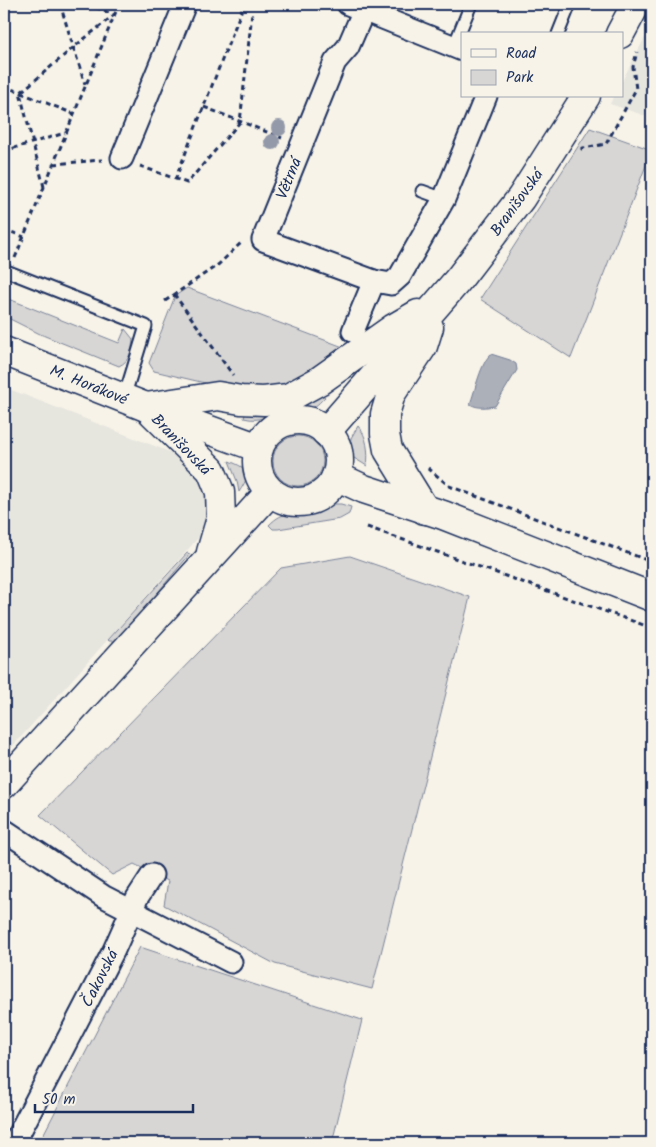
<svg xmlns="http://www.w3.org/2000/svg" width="656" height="1147" font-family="Kalam,sans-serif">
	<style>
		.built { fill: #e6e5de }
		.green { fill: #d7d6d4; stroke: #798299 }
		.water { fill: #acb0b9; stroke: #727c95 }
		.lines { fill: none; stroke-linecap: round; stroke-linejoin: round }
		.lane-casing { stroke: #1b2f5e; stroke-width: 15 }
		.street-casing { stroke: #1b2f5e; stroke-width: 25 }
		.secondary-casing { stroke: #1b2f5e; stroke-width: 31 }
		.path { stroke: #1b2f5e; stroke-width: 3; stroke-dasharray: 5 4; stroke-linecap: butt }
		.lane { stroke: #f7f3e8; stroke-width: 11 }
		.street { stroke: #f7f3e8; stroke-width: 21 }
		.secondary { stroke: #f7f3e8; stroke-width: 28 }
		.tree { fill: #9399a9 }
		.labels { text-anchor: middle; stroke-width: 4.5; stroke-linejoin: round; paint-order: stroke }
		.street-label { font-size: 16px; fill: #1b2f5e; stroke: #f7f3e8 }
	</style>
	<rect width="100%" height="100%" fill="#f7f3e8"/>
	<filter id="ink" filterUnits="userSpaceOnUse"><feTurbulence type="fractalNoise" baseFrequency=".02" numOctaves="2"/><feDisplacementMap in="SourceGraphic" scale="10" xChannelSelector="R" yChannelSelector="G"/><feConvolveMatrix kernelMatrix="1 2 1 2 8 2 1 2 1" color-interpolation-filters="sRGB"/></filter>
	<g filter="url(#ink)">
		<g class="built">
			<polygon points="652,24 652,118 610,104 614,96 622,96 622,81"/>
			<polygon points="4,387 226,474 215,519 4,756"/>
		</g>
		<g class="green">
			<polygon points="590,128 652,150 571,358 480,299"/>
			<polygon points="187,288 359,353 330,383 235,390 154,371 149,363 175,296"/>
			<path d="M4,297L119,343L125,329L133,339C132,350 130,361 119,366L40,334L4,316Z"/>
			<path d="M318,391L325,397C320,402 316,407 309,409C303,411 296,410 290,411C273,413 261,423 244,418L246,410Z"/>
			<path d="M358,426C367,435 369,453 367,466L354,458L349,453L351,438Z"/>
			<circle cx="298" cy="461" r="25"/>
			<path d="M229,461C250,469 251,474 239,492L237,481Z"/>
			<path d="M332,504H341L351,507L349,514L340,519L278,529H273L269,525C285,509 291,516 309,511C317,509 324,506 332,504Z"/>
			<polygon points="187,553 190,554 117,641 109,641 108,640"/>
			<polygon points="350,556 470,597 372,989 275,964 164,905 168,881 134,864 112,875 40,815 281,568"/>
			<polygon points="140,947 362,1020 332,1143 39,1143"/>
		</g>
		<path class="water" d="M491,354L510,360L516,364L517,370L495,406C487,407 478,409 470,404C475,391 481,362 491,354Z"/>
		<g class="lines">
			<g class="lane-casing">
				<g id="lane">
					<polyline points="558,34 570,4"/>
					<polyline points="454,46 471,4"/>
					<polyline points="422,191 444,199"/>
					<polyline points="4,270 146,326 124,398"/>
				</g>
			</g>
			<g class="street-casing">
				<g id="street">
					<polyline points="348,4 462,50"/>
					<polyline points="364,10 348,47 335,62 263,240 374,281 391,284 400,276 444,199 486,96"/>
					<polyline points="122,158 185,4"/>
					<polyline points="353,331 374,281"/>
					<polyline points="4,830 103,896 231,962"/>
					<polyline points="14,1143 114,950 137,898 152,875"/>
				</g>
			</g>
			<g class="secondary-casing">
				<g id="secondary">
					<polyline points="620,34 636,4"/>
					<polyline points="4,351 146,407 259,448"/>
					<polyline points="146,407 218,396 241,400 264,401 288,398 319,381 394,328 418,314"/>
					<polyline points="153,413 211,470 220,492 221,518 211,552"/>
					<circle cx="298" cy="461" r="41"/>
					<polyline points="326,432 458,280 521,198 586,96"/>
					<polyline points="336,476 364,489 443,515 652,597"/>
					<polyline points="425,510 388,450 385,434 385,414 391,394 423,346 429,327"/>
					<polyline points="4,784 270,492"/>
				</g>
			</g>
			<g class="path">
				<polyline points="60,4 85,84"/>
				<polyline points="4,86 74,114"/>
				<polyline points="204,107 282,138"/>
				<polyline points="581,150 583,148 606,144 636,89 633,67 637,52"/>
				<polyline points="4,151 65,133"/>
				<polyline points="54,164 102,160"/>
				<polyline points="140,166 187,183 240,122 252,13"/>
				<polyline points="175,180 242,9"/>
				<polyline points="44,187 20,93 74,47 114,15 88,4"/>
				<polyline points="4,229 24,237"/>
				<polyline points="15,258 119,4"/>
				<polyline points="174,294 233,375"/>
				<polyline points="165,301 219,264 243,241"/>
				<polyline points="428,468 449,486 652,562"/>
				<polyline points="367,527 652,628"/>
			</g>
			<use href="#lane" class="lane"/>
			<use href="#street" class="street"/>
			<use href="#secondary" class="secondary"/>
		</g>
		<g class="tree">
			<circle cx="279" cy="128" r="8"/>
			<circle cx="272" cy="142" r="8"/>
		</g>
	</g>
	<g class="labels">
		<g class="street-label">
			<text transform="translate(288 178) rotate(-68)" y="6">Větrná</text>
			<text transform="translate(516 202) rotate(-54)" y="6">Branišovská</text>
			<text transform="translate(89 384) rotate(22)" y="6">M. Horákové</text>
			<text transform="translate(182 444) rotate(46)" y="6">Branišovská</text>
			<text transform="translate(99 978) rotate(-63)" y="6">Čakovská</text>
		</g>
	</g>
	<rect width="656" height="1147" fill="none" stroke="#f7f3e8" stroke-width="20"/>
	<rect x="10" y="10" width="636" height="1127" fill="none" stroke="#1b2f5e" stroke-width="2" filter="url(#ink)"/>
	<rect x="461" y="32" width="162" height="65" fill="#f7f3e8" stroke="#9fa5b1"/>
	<rect x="471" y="49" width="25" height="8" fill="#f7f3e8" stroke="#9fa5b1"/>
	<text x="506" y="58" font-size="15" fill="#1b2f5e">Road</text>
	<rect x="471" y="70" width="25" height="15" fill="#d7d6d4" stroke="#9fa5b1"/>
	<text x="506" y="82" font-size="15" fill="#1b2f5e">Park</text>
	<path d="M35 1104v8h158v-8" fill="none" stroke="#1b2f5e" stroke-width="2.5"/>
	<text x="42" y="1104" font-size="15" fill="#1b2f5e" stroke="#f7f3e8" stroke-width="4" paint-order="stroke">50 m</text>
</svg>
